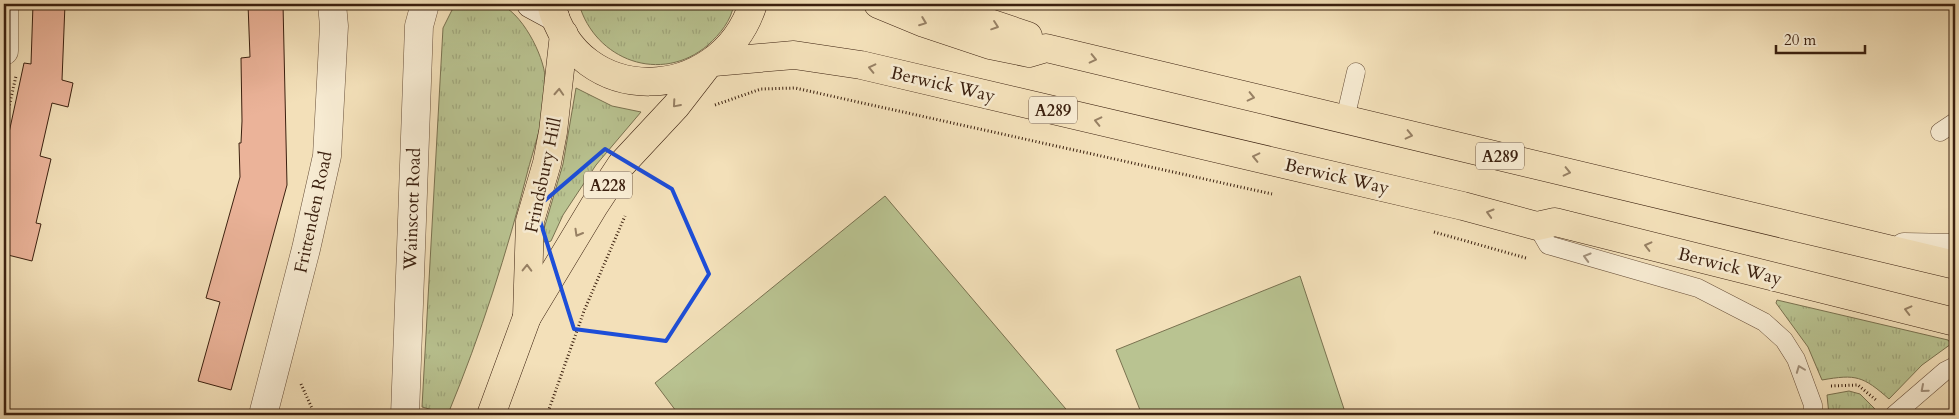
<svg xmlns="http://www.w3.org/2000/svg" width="1959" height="419" font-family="Cardo,serif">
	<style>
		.grass { fill: url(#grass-tufts); stroke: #7a7250 }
		.garden { fill: #b9c391; stroke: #7a7250 }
		.building { fill: #ebb399; stroke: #3b200f }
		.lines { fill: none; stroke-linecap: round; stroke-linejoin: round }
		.lane-casing { stroke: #69503a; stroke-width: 19 }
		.street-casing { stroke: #69503a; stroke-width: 29 }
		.secondary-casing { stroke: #3b200f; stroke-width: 29 }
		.primary-casing { stroke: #3b200f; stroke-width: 29 }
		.path { stroke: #3b200f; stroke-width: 3; stroke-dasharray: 1 2.5; stroke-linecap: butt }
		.lane { stroke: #f7ebd2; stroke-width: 18 }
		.street { stroke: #f7ebd2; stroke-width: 28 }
		.secondary { stroke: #f7ebd2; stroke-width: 28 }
		.primary { stroke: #f3e0b9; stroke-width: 28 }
		.oneway { stroke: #978064 }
		.oneway2 { stroke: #a2907a }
		.marked { fill: none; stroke: #1d4ed8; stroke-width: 4; stroke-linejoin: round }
		.labels { text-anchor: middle; stroke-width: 5; stroke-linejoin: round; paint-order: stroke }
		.shield { fill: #f7ebd2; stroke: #735d4a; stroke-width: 1 }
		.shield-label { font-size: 16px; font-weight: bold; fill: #3b200f }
		.street-label { font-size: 18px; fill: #3b200f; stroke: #f7ebd2 }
	</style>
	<defs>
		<pattern id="grass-tufts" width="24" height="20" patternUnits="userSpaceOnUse" patternTransform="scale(1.25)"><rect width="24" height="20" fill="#b9c391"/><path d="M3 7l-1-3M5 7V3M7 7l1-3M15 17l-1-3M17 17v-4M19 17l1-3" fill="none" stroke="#a0a77c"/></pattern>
	</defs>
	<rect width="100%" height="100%" fill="#f3e0b9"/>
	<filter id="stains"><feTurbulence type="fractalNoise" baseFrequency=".004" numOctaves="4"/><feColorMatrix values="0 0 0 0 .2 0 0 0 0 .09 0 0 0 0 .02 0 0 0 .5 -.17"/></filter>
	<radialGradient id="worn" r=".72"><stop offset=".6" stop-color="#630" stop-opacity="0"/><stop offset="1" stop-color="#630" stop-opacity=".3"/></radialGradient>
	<g class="grass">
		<path d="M461,4C471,3 489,1 498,4C521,10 544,56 545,77C548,109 536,140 528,170C507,253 481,334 448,414L422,407L443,28L452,10Z"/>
		<path d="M579,4H734C731,21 720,34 708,45C661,85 595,60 579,4Z"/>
		<polygon points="576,88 612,106 641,112 596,165 563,215 551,241 546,243 541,239 563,164"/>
		<path d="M1777,300L1948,340L1951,344L1922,365L1889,399C1863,376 1856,374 1822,380L1808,347L1776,303Z"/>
		<polygon points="1849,391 1860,394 1878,412 1874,415 1829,415 1827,395"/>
	</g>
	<g class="garden">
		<polygon points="885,196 1071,415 679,415 655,383"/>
		<polygon points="1300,276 1346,415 1142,415 1116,350"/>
	</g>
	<g class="building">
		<polygon points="33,4 65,4 62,80 73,83 68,107 52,103 40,156 51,159 36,223 41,224 32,261 4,254 4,156 24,63 31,64"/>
		<polygon points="248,4 283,4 287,185 231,390 198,381 220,302 206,298 240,177 239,143 241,143 242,121 241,58 250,57"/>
	</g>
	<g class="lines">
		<g class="lane-casing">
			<g id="lane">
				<polyline points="1345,119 1356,72"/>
				<polyline points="1940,132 1955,122"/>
				<polyline points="1537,226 1548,245 1698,288 1764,322 1784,340 1796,359 1813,405 1813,415"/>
				<polyline points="1894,415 1945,371 1955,366"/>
			</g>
		</g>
		<g class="street-casing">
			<g id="street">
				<polyline points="4,51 4,4"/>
				<polyline points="1904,247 1955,248"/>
				<polyline points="263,415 306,249 327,156 334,26 332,4"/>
				<polyline points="405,415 419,26 425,4"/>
			</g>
		</g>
		<g class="secondary-casing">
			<polyline id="secondary" points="531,4 555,17"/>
		</g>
		<g class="primary-casing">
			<g id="primary">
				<path d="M551,4C577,109 720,106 753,4"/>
				<polyline points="878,4 924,23 990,45 1029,53 1046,48 1955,265"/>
				<polyline points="933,4 1028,36"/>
				<polyline points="714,62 794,55 861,65 1463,206 1537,226 1555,222 1955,322"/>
				<polyline points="527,317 530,221 547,163 553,132 564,34"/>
				<polyline points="491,415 527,317 594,206 621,165 676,106 707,66"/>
			</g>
		</g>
		<g class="path">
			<polyline points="715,105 761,89 795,88 1272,194"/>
			<polyline points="4,129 16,76"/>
			<polyline points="1434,232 1526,258"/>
			<polyline points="301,384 315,415"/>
			<polyline points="1831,386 1858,385 1876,400"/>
			<polyline points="547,415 584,311 625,216"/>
		</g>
		<use href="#lane" class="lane"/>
		<use href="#street" class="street"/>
		<use href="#secondary" class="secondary"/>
		<use href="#primary" class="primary"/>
	</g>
	<defs><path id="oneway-chevron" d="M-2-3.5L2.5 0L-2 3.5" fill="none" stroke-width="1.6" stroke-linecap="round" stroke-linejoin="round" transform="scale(1.25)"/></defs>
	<g class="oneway">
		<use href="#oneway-chevron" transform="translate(923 22) rotate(21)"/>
		<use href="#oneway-chevron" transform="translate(995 26) rotate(19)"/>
		<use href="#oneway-chevron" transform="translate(1093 59) rotate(13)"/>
		<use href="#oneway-chevron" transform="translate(872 68) rotate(-167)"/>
		<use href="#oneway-chevron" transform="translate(559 92) rotate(-87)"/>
		<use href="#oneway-chevron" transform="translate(1251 97) rotate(13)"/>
		<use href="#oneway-chevron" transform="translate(676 104) rotate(131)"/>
		<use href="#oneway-chevron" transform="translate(1098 121) rotate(-167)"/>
		<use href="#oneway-chevron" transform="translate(1409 135) rotate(13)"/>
		<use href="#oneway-chevron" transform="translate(1256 157) rotate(-167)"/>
		<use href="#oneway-chevron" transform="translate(1567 172) rotate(13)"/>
		<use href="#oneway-chevron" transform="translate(1490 213) rotate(-164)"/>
		<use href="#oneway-chevron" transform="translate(578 233) rotate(120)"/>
		<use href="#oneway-chevron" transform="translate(1648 246) rotate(-166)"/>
		<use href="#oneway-chevron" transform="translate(527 268) rotate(-89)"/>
		<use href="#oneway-chevron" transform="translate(1908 310) rotate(-166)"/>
	</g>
	<g class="oneway2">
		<use href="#oneway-chevron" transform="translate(1587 257) rotate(-164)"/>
		<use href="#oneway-chevron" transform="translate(1800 369) rotate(-111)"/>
		<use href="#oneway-chevron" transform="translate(1924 389) rotate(139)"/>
	</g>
	<path class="marked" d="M605,149L672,189L709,274L666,341L574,329L536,208Z"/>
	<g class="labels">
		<g class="shield">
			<rect x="1029" y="96.5" width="48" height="27" rx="4"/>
			<rect x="1476" y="142.5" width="48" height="27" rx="4"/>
			<rect x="584" y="171.5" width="48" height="27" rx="4"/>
		</g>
		<g class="shield-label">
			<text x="1053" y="116">A289</text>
			<text x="1500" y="162">A289</text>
			<text x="608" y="191">A228</text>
		</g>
		<g class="street-label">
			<text transform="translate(943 84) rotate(13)" y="6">Berwick Way</text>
			<text transform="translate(543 175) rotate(-78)" y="6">Frindsbury Hill</text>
			<text transform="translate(1337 176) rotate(13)" y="6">Berwick Way</text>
			<text transform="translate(412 209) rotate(-88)" y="6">Wainscott Road</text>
			<text transform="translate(313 212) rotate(-78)" y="6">Frittenden Road</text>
			<text transform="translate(1730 266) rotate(14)" y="6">Berwick Way</text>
		</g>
	</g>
	<rect width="1959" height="419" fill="none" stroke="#f3e0b9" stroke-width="20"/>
	<rect x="5" y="5" width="1949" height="409" fill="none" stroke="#3b200f" stroke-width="2.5"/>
	<rect x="10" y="10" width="1939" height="399" fill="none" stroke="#3b200f"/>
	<path d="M1776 45v8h89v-8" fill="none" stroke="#3b200f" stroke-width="2.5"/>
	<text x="1784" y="45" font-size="15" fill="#3b200f" stroke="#f7ebd2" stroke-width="4" paint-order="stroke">20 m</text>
	<rect width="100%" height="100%" filter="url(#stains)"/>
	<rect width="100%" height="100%" fill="url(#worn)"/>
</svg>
